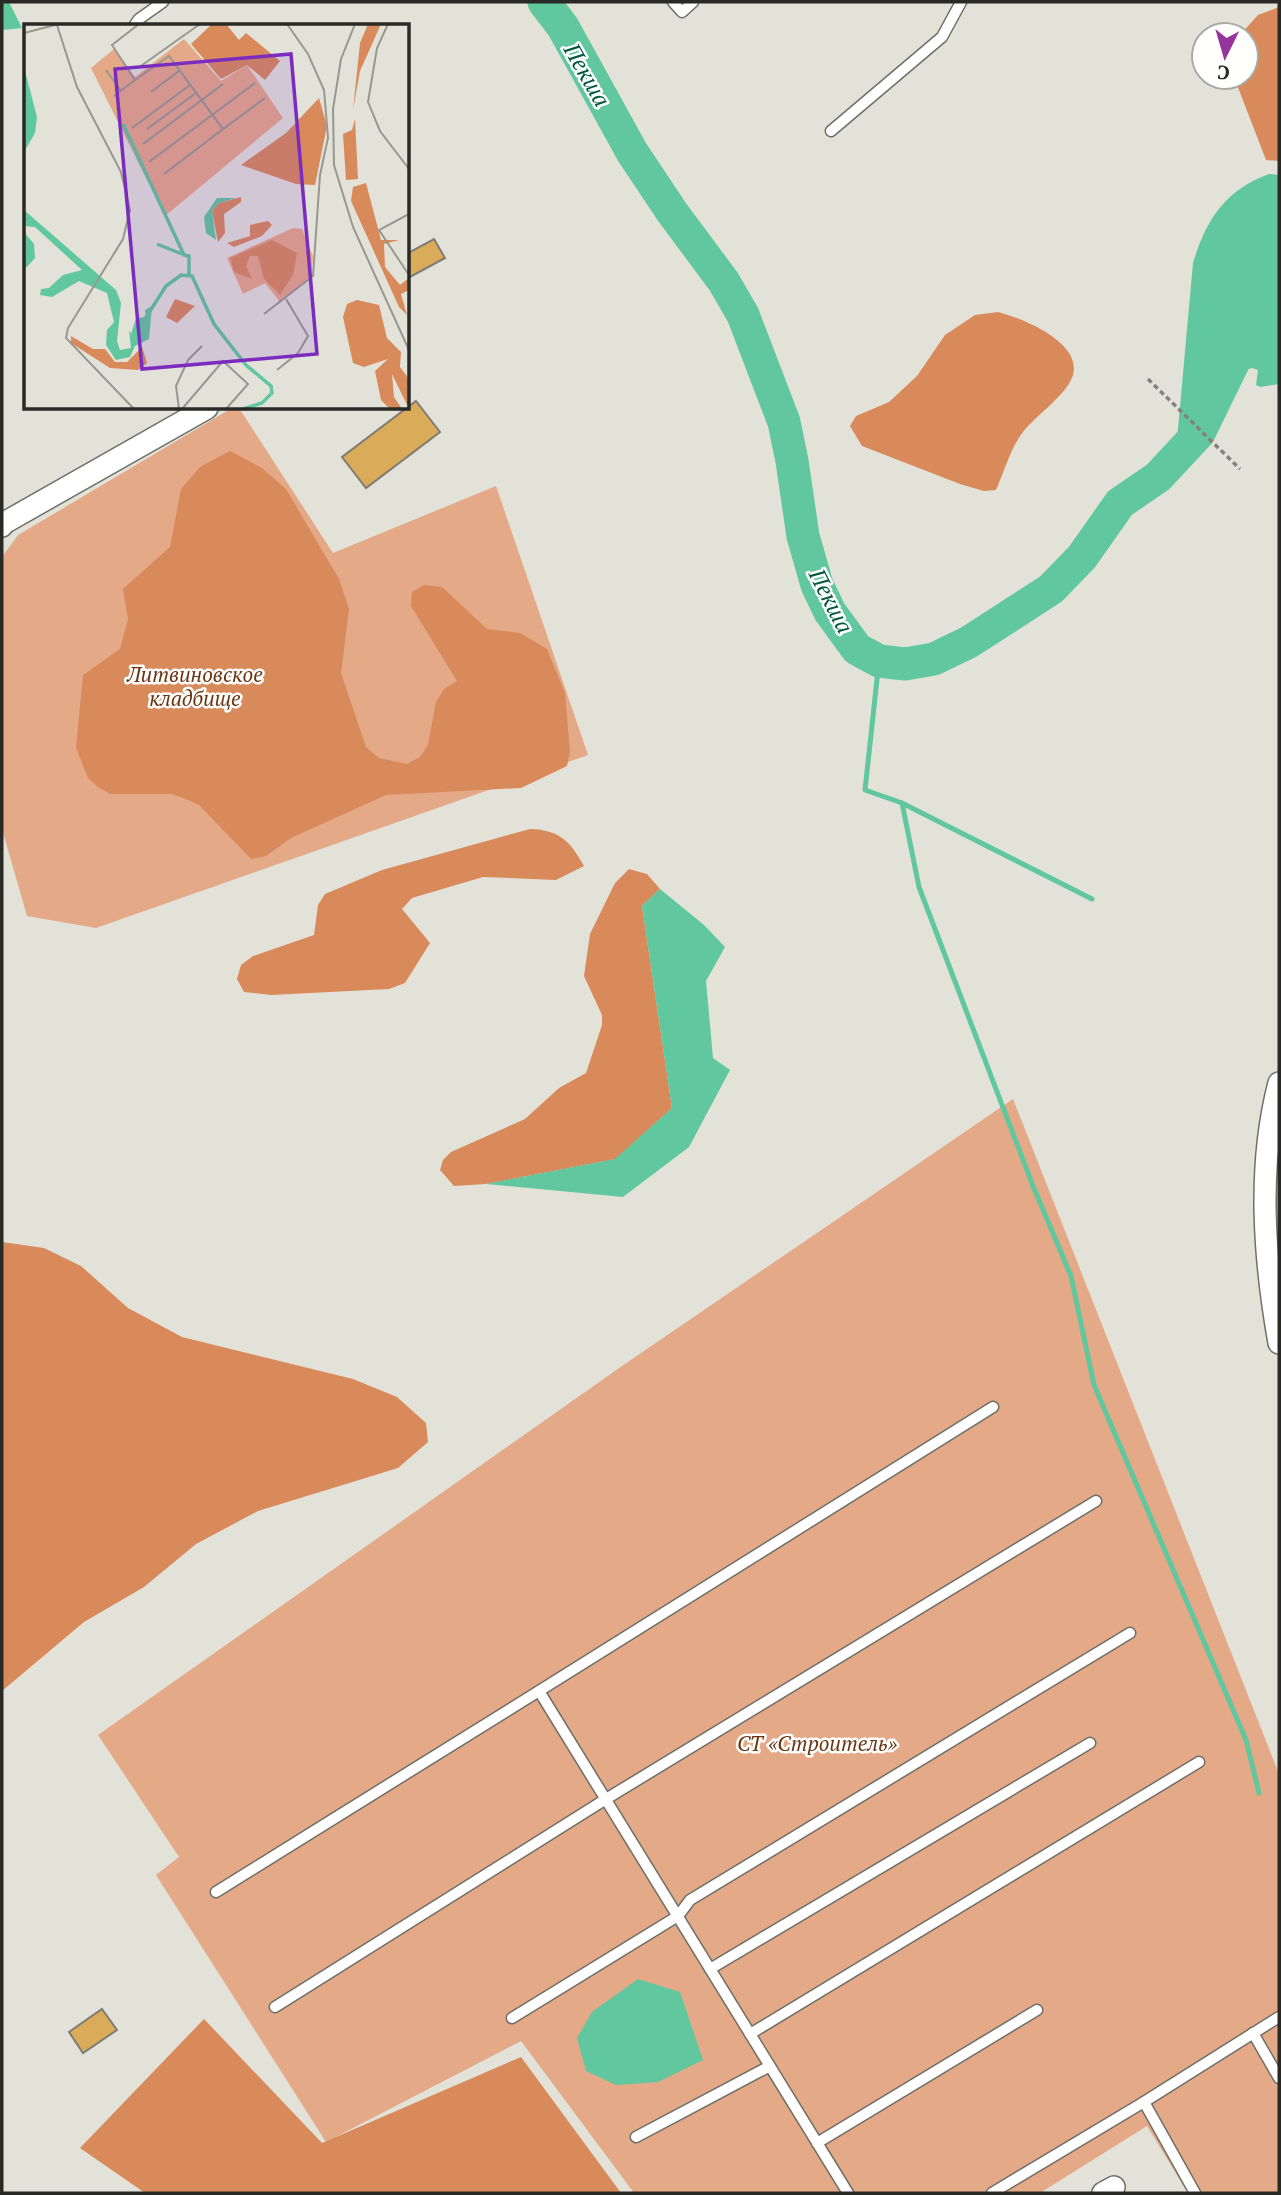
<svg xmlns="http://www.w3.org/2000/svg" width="1281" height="2195" font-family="'PT Serif',serif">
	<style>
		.green { fill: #e4a987 }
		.forest { fill: #d88a5b }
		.water { fill: #60c79f }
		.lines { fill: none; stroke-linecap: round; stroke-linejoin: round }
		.stream { stroke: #60c79f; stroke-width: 5 }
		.river { stroke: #60c79f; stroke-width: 33 }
		.building { fill: #daab59; stroke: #807c75; stroke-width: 2 }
		.service-casing { stroke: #6e6f67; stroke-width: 13 }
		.minor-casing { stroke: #6e6f67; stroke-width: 24 }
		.path { stroke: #83837d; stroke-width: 3.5; stroke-dasharray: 5 3.5; stroke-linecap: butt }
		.service { stroke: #fff; stroke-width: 10 }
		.minor { stroke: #fff; stroke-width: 21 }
		.labels { text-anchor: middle; stroke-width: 5; stroke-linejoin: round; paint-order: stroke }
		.park-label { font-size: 21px; font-style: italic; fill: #693614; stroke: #fffffe }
		.water-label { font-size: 23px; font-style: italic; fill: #00583f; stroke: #fffffe }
		.inset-river { fill: none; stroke: #60c79f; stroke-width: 3.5 }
		.inset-road { fill: none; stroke: #989891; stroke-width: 2 }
		.view { fill: #7b2cbf; fill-opacity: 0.15; stroke: #7b2cbf; stroke-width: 3.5 }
		.inset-edge { fill: none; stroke: #292926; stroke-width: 3.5 }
	</style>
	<rect width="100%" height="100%" fill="#e2e2d9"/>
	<g class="green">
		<polygon points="232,408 239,408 333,553 496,486 588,755 96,928 27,916 2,829 2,557 18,535"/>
		<polygon points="1013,1099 1279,1774 1279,2193 1188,2193 1147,2126 1040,2193 634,2193 521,2041 326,2142 156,1875 179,1857 98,1735 622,1366"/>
	</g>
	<g class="forest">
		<polygon points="1279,7 1279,161 1266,160 1234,77 1246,77 1246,35 1240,35 1258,15"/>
		<path d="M998,312C1022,318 1082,342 1073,375C1067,395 1036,415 1023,432C1011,447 1004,472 996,490L984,491L960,484L862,446L850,426L856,416L889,402L917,376L945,335L975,315Z"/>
		<polygon points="230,451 262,468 286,489 339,579 349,609 341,673 366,747 379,758 407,764 420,757 428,745 436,702 444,689 457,681 411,606 412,592 424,585 442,587 487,629 520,633 547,649 565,693 570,752 567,766 521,788 386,795 291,838 266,856 251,859 199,805 186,799 171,794 110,794 98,787 88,778 76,748 83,675 120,649 128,619 123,589 170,547 181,489 200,467"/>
		<path d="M530,829C560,830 570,841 584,866L556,880L483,877L412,898L402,909L430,943L405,983L389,989L271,995L244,992L237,979L241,965L253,956L314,935L318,905L325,894L382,870Z"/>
		<polygon points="629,869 647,874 660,889 642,906 672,1108 616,1159 486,1184 454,1186 440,1170 443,1160 451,1152 525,1119 559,1088 586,1073 602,1025 602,1015 584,976 590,934 615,883"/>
		<polygon points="2,1242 44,1248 81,1266 128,1308 182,1337 353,1379 397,1397 426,1423 428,1442 398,1468 258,1511 196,1544 144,1587 84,1622 2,1691"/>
		<polygon points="204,2019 322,2143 521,2057 621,2193 145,2193 80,2148"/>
	</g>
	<g class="water">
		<polygon points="2,2 9,2 22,28 2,30"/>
		<path d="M1269,174L1279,175V384L1260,387L1256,385L1258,370L1252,368L1216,379L1212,402L1218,429L1184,467L1167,455L1177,440L1193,263C1206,220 1225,190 1269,174Z"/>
		<polygon points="660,889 704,925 725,947 706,981 713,1058 730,1070 689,1147 623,1197 486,1184 615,1159 672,1108 642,906"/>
		<polygon points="638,1979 680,1992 703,2060 658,2082 616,2085 586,2071 577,2038 592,2012"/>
	</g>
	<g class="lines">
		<g class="stream">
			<polyline points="879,661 865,790 902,803 919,887 1033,1186 1071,1276 1094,1385 1246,1740 1259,1793"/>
			<polyline points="902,803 1092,899"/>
		</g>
		<polyline class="river" points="544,2 563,27 632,152 672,212 724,282 743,315 784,422 792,461 803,536 817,585 830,612 857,649 879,661 905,664 934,659 969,642 1051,589 1082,557 1120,503 1158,477 1199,433 1279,269"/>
	</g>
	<g class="building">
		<polygon points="434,239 445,258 408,278 408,253"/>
		<polygon points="416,401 440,432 366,488 342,457"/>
		<polygon points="102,2009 117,2030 83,2053 69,2032"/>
	</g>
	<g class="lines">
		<g class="service-casing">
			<g id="service">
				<polyline points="673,2 682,12 693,2"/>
				<polyline points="134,26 139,19 163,2"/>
				<polyline points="831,131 942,37 961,2"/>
				<polyline points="539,1691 993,1407"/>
				<polyline points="216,1892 539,1691 848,2193"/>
				<polyline points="710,1969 1090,1743"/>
				<polyline points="275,2007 606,1799 1096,1501"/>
				<polyline points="512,2018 678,1916 690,1900 1130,1633"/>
				<polyline points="1253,2033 1279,2078"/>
				<polyline points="750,2034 1199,1762"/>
				<polyline points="1144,2102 1279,2017"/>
				<polyline points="636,2137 770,2066"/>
				<polyline points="817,2143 1037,2010"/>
				<polyline points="992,2193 1144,2102 1195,2193"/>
			</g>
		</g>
		<g class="minor-casing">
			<g id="minor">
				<polyline points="2,526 4,523 207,408"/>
				<path d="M1279,1083C1257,1167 1264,1258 1279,1343"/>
				<polyline points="1103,2193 1114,2187"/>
			</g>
		</g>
		<polyline class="path" points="1148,379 1240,469"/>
		<use href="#service" class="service"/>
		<use href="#minor" class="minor"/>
	</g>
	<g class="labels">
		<g class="park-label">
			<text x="195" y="682">Литвиновское<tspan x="195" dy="24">кладбище</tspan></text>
			<text x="817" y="1751">СТ «Строитель»</text>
		</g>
		<g class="water-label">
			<text transform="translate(587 75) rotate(60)" y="8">Пекша</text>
			<text transform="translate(831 601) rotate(63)" y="8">Пекша</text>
		</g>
	</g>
	<g transform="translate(24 24)">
		<rect width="385" height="385" fill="#e2e2d9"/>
		<path d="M160,15L197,57L223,41L259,94L141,192L67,44L90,25L111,53ZM269,204L278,205L289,232L287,252L256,278L241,259L219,270L203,234Z" fill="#e4a987"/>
		<path d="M188,0H202L215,16L222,9L256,37L241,56L223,41L197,55L167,20ZM344,0H357L336,47L329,86L336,19ZM295,74L303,102L291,161L272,160L217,141L262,109ZM331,95L334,155L322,156L319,110L328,106ZM342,159L357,216H375L360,220L361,243L376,261L385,254V266L377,270L383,291L375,283L327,177L329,163ZM217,173V178L200,190L201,209L194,218L188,187L195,179ZM244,197L248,201L238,212L210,223L203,219L226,212V201ZM248,216L273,229L269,251L256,271L240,255L234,232H226L222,242L228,255L210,248L206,234ZM151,275L171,282L153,299L142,293ZM333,276L355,281L363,314L377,328L376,343L385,355V385L368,350L370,373L378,385H366L357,376L351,347L364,335L340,343L329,339L319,293L323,280ZM47,312L69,325H81L91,338H103L118,323L123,339L114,346L86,344L47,319Z" fill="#d88a5b"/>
		<path d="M0,43L13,93L11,109L0,128ZM193,174H212L195,179L188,187L192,216L182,209L180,193ZM0,186L92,266L97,279L93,317L96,326L107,324L105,306L107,310L112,294L122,293L121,286L128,282L125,315L111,322L106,333L92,336L82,321L83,306L90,298L83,269L55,257L28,273L16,271L17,265L25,264L39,251L58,246L11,203L0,202ZM0,208L10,220L11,234L0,246Z" fill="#60c79f"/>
		<path class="inset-river" d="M99,100L160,231L165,232V250M133,220L158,230M119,298L142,262L157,251L168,252L190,300L222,341L247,362L248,369L238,379L219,385"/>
		<path class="inset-road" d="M115,0L88,21L111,56L145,32L199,105L241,74M331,0L317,35L309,85L310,141L329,203L385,326M364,0L353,24L344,78L356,107L385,145M33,1L53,63L97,148L106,186L99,215L44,304L42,314L110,385M0,9L35,0M114,44L176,0M82,46L97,67M127,68L155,47M90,72L111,56M108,104L166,61M123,105L172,69M119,120L199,60M125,138L231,59M140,150L199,105M385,190L355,206L385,251M240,290L289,252L296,151L304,114L300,66L284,30L263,0M253,346L274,329L284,312L262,275M155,385L152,362L164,336L178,322M158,385L199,337L224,360L202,385"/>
		<path class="view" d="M267,30L293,330L118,345L91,45Z"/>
		<rect width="385" height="385" class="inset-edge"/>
	</g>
	<rect width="1281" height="2195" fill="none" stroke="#292926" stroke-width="7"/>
	<g transform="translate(1225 56) rotate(185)"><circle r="33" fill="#fffffe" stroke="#a9a9a8" stroke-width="2"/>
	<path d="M0-5L12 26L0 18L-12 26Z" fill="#94349c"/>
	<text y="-10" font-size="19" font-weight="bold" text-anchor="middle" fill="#292926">С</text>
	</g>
</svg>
